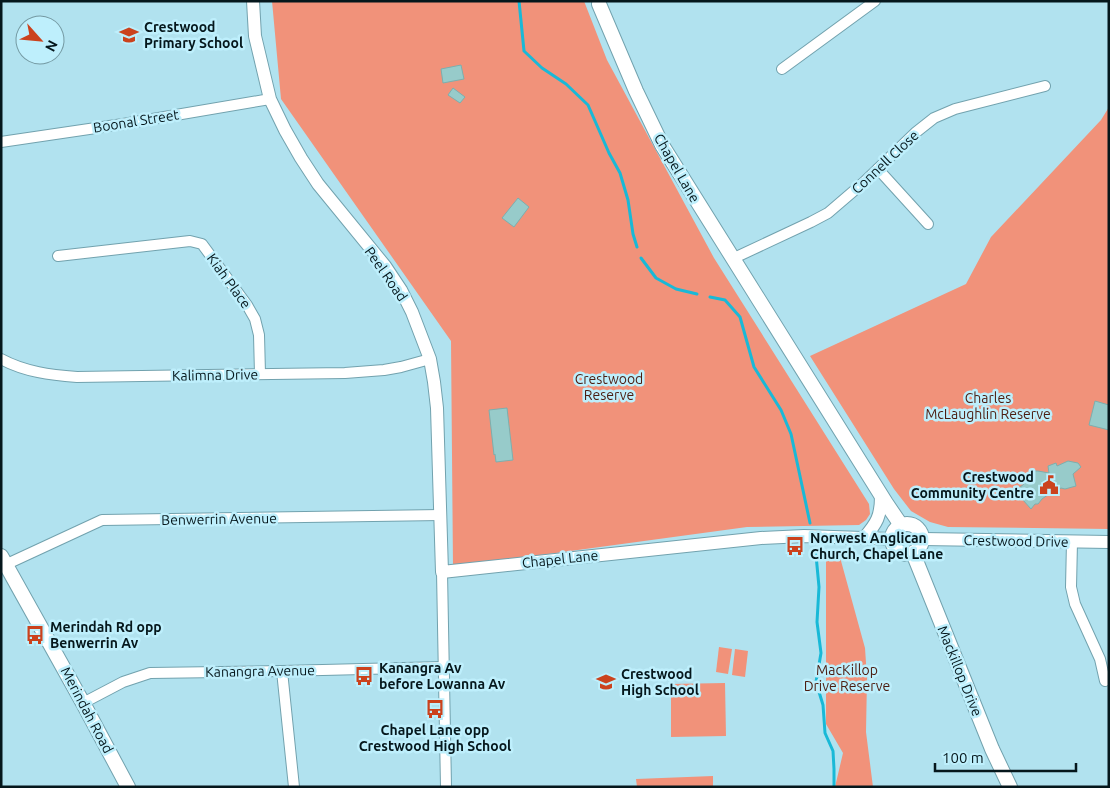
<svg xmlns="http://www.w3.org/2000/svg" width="1110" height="788" font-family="Ubuntu,sans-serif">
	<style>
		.green { fill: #f1927a }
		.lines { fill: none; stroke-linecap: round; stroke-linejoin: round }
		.stream { stroke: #19b9d7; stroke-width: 3 }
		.building { fill: #97cbca; stroke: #7cafae }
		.minor-casing { stroke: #72a2ae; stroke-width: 12 }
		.tertiary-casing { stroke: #72a2ae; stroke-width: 14 }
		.secondary-casing { stroke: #72a2ae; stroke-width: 16 }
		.minor { stroke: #fff; stroke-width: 10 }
		.tertiary { stroke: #fff; stroke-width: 12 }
		.secondary { stroke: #fff; stroke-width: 14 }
		.labels { text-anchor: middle; stroke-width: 5; stroke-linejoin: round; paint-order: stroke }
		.poi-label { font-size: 14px; font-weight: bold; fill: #05171c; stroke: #beeffc; text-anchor: start }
		.street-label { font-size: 14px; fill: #05171c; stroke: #beeffc }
		.park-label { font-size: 14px; fill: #4c1d11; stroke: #beeffc }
	</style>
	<rect width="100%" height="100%" fill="#b1e2ef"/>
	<g class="green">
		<polygon points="272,1 584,1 607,60 714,258 869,504 870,514 866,520 859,525 747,527 453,567 451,341 281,99"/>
		<polygon points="1109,107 1109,529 948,527 930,522 911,511 894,489 810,356 966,284 991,237 1101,120"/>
		<polygon points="826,549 838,550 865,648 867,678 866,732 873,787 835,787 843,753 826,724"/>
		<polygon points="719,647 732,649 728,674 716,672"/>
		<polygon points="735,649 748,651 745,677 732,675"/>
		<polygon points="725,683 726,736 671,737 671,684"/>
		<polygon points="713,776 713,787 637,787 636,779"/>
	</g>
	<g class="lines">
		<g class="stream">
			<polyline points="519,1 524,51 542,68 566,84 588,105 609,153 620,173 628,200 633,234 637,247"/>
			<polyline points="641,258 656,278 676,289 697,294"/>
			<polyline points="710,297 725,300 740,317 754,367 781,410 791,434 810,523"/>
			<polyline points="816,555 819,587 817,622 821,653 816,682 823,705 825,733 833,751 834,769 834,787"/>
		</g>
	</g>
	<g class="building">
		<polygon points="461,65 464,79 443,83 441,69"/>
		<polygon points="453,88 465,97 460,103 448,95"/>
		<polygon points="518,198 529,207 514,227 502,218"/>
		<polygon points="1095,401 1109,405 1109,430 1089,425"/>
		<polygon points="507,408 513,460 496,462 495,454 494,455 489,410"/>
		<polygon points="1068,461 1078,463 1081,467 1073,474 1076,486 1065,489 1061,488 1052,493 1049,494 1042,499 1038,504 1035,504 1031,509 1015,491 1024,484 1024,480 1029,473 1033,471 1038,471 1049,473 1048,466 1056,463 1057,466"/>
	</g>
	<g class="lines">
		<g class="minor-casing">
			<g id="minor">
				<polyline points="782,69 875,1"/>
				<polyline points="1,142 123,124 270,99"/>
				<polyline points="878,169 928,224"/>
				<polyline points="58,256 190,241 202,244 247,305 255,319 259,335 260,374"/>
				<polyline points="732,259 811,222 828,213 863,183 915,133 934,118 955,109 1045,86"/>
				<path d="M1,359C25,372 51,375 77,377L345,373L384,370L401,367L430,359"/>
				<polyline points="1072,542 1071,587 1075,604 1100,659 1105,681"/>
				<polyline points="7,564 102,520 441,515"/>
				<polyline points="442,572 446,787"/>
				<polyline points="282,671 294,787"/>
				<polyline points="83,703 123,682 150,673 282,671 444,667"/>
			</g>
		</g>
		<g class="tertiary-casing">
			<g id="tertiary">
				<polyline points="253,1 255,36 270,99 285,130 301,158 318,184 385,266 401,290 412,312 430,359 434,382 437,408 442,572 761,538 804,536 892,539"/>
				<path d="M864,538C877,523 881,516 881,496"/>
				<polyline points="923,539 1109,542"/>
			</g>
		</g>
		<g class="secondary-casing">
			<g id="secondary">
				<polyline points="599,4 636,91 662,145 886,503 901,525"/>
				<circle cx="907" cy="539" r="15"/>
				<polyline points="913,553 992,749 1010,787"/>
				<polyline points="1,556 83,703 128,787"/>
			</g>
		</g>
		<use href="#minor" class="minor"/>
		<use href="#tertiary" class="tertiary"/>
		<use href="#secondary" class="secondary"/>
	</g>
	<defs>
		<g id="school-bare" transform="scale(1.5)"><path d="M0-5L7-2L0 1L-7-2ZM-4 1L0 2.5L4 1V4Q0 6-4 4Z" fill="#cb421d" stroke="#beeffc" stroke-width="2.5" paint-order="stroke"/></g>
		<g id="civic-bare" transform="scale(1.5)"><path d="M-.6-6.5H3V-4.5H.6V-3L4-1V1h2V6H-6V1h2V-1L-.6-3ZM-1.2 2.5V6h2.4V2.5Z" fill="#cb421d" stroke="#beeffc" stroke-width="2.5" paint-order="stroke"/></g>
		<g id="bus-bare" transform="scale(1.5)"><path d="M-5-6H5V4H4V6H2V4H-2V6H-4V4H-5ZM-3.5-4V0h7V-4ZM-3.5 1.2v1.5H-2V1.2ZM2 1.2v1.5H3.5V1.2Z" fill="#cb421d" stroke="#beeffc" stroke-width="2.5" paint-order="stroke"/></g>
	</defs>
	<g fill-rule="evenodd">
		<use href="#school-bare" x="129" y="35"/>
		<use href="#civic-bare" x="1049" y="485"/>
		<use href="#bus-bare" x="795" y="546"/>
		<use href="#bus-bare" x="35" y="635"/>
		<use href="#bus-bare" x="364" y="676"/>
		<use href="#school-bare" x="606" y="682"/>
		<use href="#bus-bare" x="435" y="709"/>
	</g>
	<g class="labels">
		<g class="poi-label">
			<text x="144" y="32">Crestwood<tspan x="144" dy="16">Primary School</tspan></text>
			<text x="1034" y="482" text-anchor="end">Crestwood<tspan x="1034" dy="16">Community Centre</tspan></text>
			<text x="810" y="543">Norwest Anglican<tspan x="810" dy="16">Church, Chapel Lane</tspan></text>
			<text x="50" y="632">Merindah Rd opp<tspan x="50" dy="16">Benwerrin Av</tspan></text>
			<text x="379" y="673">Kanangra Av<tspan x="379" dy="16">before Lowanna Av</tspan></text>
			<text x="621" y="679">Crestwood<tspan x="621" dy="16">High School</tspan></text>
			<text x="435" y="735" text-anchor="middle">Chapel Lane opp<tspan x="435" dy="16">Crestwood High School</tspan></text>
		</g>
		<g class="street-label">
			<text transform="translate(136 121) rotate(-9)" y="5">Boonal Street</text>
			<text transform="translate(885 162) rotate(-43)" y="5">Connell Close</text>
			<text transform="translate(677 168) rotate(60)" y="5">Chapel Lane</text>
			<text transform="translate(386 274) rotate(55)" y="5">Peel Road</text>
			<text transform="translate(229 281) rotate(54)" y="5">Kiah Place</text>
			<text transform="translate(215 375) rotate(-1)" y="5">Kalimna Drive</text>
			<text transform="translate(219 519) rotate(-1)" y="5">Benwerrin Avenue</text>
			<text transform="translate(1016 541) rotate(1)" y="5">Crestwood Drive</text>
			<text transform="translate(560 559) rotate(-6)" y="5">Chapel Lane</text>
			<text transform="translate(260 671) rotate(-1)" y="5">Kanangra Avenue</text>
			<text transform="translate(960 671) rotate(68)" y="5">Mackillop Drive</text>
			<text transform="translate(87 710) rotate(62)" y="5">Merindah Road</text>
		</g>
		<g class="park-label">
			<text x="609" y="384">Crestwood<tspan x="609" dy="16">Reserve</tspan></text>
			<text x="988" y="403">Charles<tspan x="988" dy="16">McLaughlin Reserve</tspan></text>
			<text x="847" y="675">MacKillop<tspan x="847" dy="16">Drive Reserve</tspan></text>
		</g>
	</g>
	<rect width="1110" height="788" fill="none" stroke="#05171c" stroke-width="5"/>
	<g transform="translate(40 40) rotate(117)"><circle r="24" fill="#beeffc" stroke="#7499a2"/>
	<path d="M0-4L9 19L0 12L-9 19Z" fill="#cb421d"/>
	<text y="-8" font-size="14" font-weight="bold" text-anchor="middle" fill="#05171c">N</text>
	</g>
	<path d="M935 763v8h141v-8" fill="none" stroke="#05171c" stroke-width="2.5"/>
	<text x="942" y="763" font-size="15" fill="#05171c" stroke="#beeffc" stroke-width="4" paint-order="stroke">100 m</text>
</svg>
